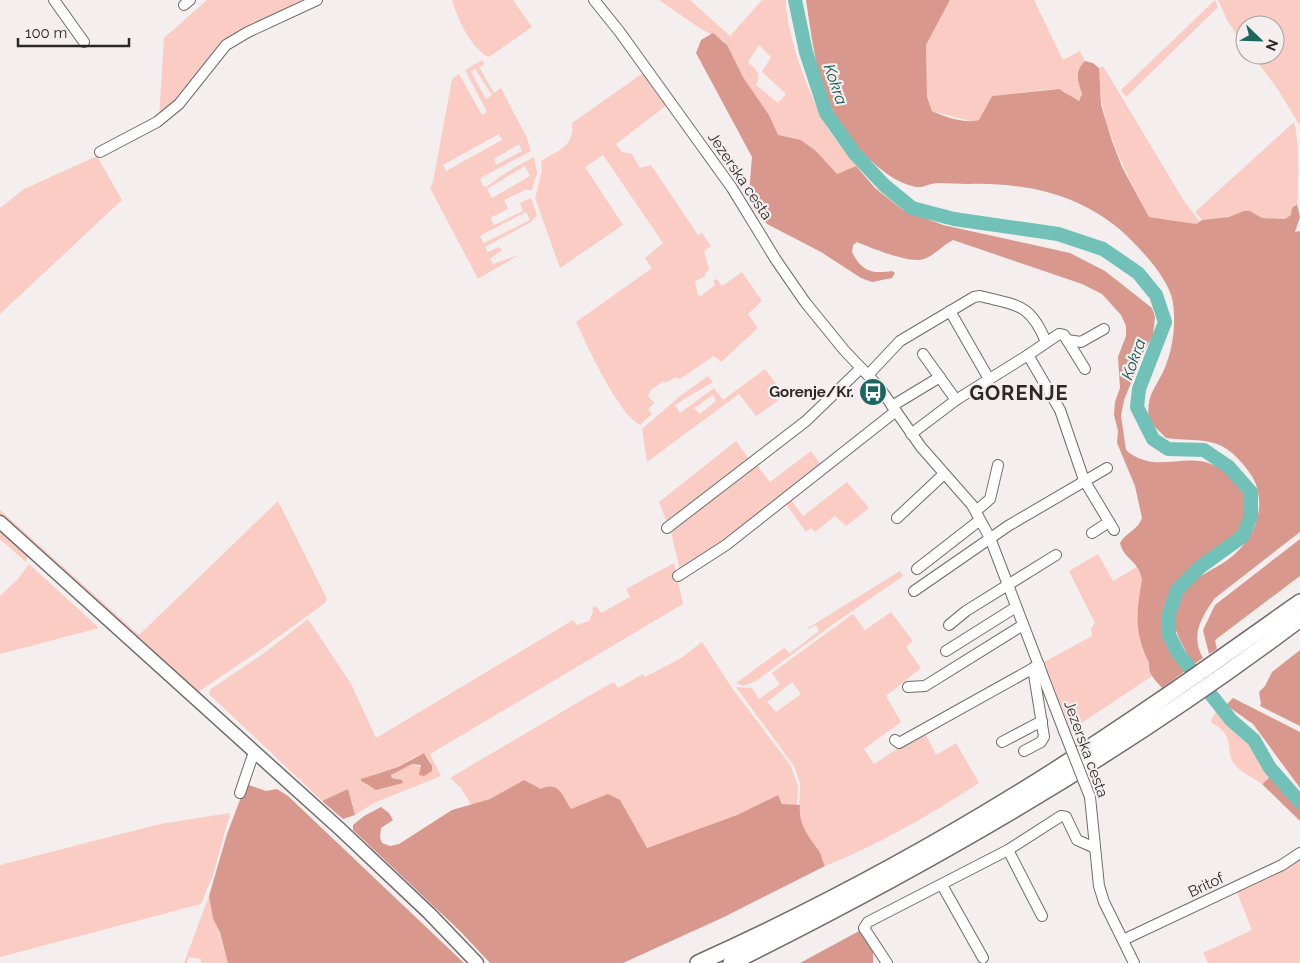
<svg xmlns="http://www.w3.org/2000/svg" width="1300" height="963" font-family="Raleway,sans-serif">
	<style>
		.green { fill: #faccc4; fill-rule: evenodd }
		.forest { fill: #d8988d }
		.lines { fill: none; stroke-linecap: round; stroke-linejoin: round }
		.river { stroke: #72c1b8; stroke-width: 14 }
		.minor-casing { stroke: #706c6b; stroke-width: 12 }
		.major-casing { stroke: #706c6b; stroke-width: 15 }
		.highway-casing { stroke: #706c6b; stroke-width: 18 }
		.minor { stroke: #fff; stroke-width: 10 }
		.major { stroke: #fff; stroke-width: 12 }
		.highway { stroke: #fff; stroke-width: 15 }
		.minor-bridge-casing { stroke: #706c6b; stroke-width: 12; stroke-linecap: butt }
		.minor-bridge { stroke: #fff; stroke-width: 10 }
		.labels { text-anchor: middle; stroke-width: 4.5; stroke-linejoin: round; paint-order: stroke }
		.street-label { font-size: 15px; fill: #2b2928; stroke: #f4efee }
		.poi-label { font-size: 15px; font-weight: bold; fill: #2b2928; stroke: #f4efee; text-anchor: end }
		.water-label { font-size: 16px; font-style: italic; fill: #0e544e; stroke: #f4efee }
		.district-label { font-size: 20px; font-weight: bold; letter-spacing: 1px; fill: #2b2928; stroke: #f4efee }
	</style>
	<rect width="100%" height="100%" fill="#f4efee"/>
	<g class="green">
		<polygon points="207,0 311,0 244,32 159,118 164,38"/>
		<path d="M452,0H513L532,27L489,57C471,50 457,17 452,0Z"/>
		<path d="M659,0H690L730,36L762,0H786C785,32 810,97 826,125C834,140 847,151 856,166L837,174L816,151L801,140L778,136L769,115L743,77L724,41L701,29ZM759,45L771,57L762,72L786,94L778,103L756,85C762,73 756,70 748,62Z"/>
		<path d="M950,0H1034L1063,60L1080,51L1085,61C1068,77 1083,83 1081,99L1076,101L1064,91L1052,89L992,96L979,120L973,122L932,111L927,97L926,45Z"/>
		<polygon points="1215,0 1218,7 1126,97 1121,90"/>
		<polygon points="1218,0 1300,0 1300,126 1277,88 1252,55 1275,55 1275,25 1245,25 1245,47 1227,20"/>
		<path d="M482,60L485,64L479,67L494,93L501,88L527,138L531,151L484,176L480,179L483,186L486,187L510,170L534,157L537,173L532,190H525L504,200L508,209L490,218L494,225L523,211L520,203L531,198L537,215L531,222L485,247L488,252L499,247L502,250L490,259L493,264L519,255L478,279L430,188L433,182L452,79L459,74L482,115L487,112L465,70ZM475,69L492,95L486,99L471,72ZM499,134L502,140L446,171L443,165ZM519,144L522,151L496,165L494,159ZM525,166L530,176L492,198L487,189ZM526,212L530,220L484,243L480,236Z"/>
		<path d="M1103,66L1184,201L1199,221L1196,224L1149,217C1125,170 1098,122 1099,68Z"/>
		<path d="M643,73L667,105L616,144L622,152L632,154L640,168L651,165L698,235L702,233L711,246L704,251L709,270L705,273L706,276L695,281L698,295L701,296L715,285L713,281L717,279L722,286L742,272L762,301L748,314L758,328L721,362L714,356L680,379L676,377L665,383L663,381L651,390L648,396L654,403L648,409L652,414L640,425C618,414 587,345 576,322L652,268L645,258L663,243L603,155L585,167L623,225L560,268L535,198L542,171L541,161C558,150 575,147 572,123Z"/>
		<path d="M1294,122C1300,145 1298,178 1297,204H1295L1289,219L1262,218L1250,211L1229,217L1202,220L1195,212Z"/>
		<polygon points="97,156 122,200 0,314 0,208 24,189"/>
		<path d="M765,369L777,385L771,391L778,401L756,416L739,394L647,462L642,429L680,396L708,376L713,382L675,405L680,413L714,388L723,400ZM713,395L716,401L700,414L694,408Z"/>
		<polygon points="736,441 750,460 668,525 659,502"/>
		<polygon points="811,451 821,465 750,525 680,570 670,528 754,461 770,482"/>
		<polygon points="847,482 869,508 846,526 835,516 815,532 811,528 806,532 784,501 789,497 803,516"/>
		<polygon points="278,501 327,599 325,603 263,648 198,692 0,515 0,510 139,635"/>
		<polygon points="0,528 27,556 26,562 0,539"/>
		<path d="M1098,554L1113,581L1137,567L1142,580C1136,611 1134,634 1149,664L1148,667L1152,676L1071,730L1044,662L1092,636L1091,629L1095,623L1069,571Z"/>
		<path d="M674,563L683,604L430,754L441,776L374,803L355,815L348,789L322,801L209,694L211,689L263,654L308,619L351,684L376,738L573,620L577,625L589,621L593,612L592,608L596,606L601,613L630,597L626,589ZM425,754L431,763L422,767L412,764L393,773L392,778H397L394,784C381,790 372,791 361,781C373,773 386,772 399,766C408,762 416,754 425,754Z"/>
		<polygon points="29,564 99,628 0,654 0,596 18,579"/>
		<polygon points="900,571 903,576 832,625 756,681 743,686 736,683 784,648 790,653 819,631 816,625 809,629 808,628"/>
		<path d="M891,612L913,641L906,647L921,668L886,696L901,722L864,749L874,764L924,731L936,755L956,743L979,783C930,815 880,844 825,866L819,852L805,834L799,814L800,783L794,766L736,687L752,688L759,699L780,684L772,673L853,614L865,630ZM792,682L801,694L776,712L767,702Z"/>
		<path d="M702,642L732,688L791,766L798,787L797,805L783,804L777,795L737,815L647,848L581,806L571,809C564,796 560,782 541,789L524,780L490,799L471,805L461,788L450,778L599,690L614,682L618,688L643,674L645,677L681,658Z"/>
		<path d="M1216,712L1241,734L1271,776L1262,784C1255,779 1242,773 1236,766C1223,752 1238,737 1212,723L1211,720Z"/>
		<polygon points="230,813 213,875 201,904 0,957 0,865 160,824"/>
		<polygon points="1300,854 1300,963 1208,963 1203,953 1252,930 1236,890"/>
		<path d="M209,896C213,919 222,940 228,963H201V959L189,957L187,963H184Z"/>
	</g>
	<g class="forest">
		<path d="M806,0H950L926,45L927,97L932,111C944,117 966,124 979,120L992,96L1059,89L1079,101L1082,94C1078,81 1073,73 1085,61L1093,63L1099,68L1101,105L1112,141L1122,167L1149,217L1196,224L1202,220L1229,217L1244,211H1250L1262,218L1285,219L1291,215L1292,208L1297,204L1300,217L1295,232L1300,231V532L1215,598C1201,617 1190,636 1203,658L1193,665C1186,650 1171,630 1174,612C1180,581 1204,576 1226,561C1252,543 1267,512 1255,482C1252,475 1247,469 1242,463C1219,435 1198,442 1166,438L1149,421C1146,397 1153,392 1163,372C1173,351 1177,321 1172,298C1166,277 1146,255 1131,240C1088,196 1028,182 968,184C958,184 948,183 938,183C930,183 924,188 916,187C880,180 844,135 829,103C817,80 810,27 806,0Z"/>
		<path d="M713,33L727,45L743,77L769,115L778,135L801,140L816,151L837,174L856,166L875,188L903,210L943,225L1070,253L1105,271L1152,308L1155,317L1153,335L1143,353L1124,400L1121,416L1126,450C1162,482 1200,435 1238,486C1242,492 1248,499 1248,506C1247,528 1224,548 1207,559C1199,565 1189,569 1182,576C1163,595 1158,626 1169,650C1173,657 1180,664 1185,671L1162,688C1156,681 1147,673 1149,663C1134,634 1136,611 1142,580C1138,559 1124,560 1120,543C1126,532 1138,530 1142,518L1135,486L1117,443L1118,431L1114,415L1115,402L1120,388L1118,357L1126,336V326L1121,315L1102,294L1082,284L953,240C943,245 935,255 924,259C910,264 871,248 857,242L853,245L852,252C862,272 872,274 892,271L895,273L892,278L872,282L861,278L821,252L767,224L758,214L749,193L752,157L696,53L701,40Z"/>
		<polygon points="1300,539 1300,576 1215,640 1217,649 1209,654 1203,630 1215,605"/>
		<polygon points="1300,650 1300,726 1260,706 1261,704 1259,692 1265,686 1272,672"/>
		<polygon points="1233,698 1300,732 1300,788 1253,724 1226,705"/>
		<polygon points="424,753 432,766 432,771 424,776 419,775 421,765 412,764 391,775 392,778 402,780 403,783 376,790 361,781 361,779 398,767"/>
		<polygon points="1271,776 1300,809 1300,821 1262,784"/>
		<path d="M524,780L541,789C559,780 564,798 571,809L608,794L620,800L647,848L737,815L778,795L782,804L800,805C798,824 808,836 819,851C822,856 822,861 825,866L724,917L623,963H490L461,932L353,830V825L364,816L381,807L389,813L393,820L381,828L380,837L382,843L390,846L399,844L452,810L490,799Z"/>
		<polygon points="246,784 266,791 277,789 288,796 464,963 228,963 220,933 213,918 209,896 227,834"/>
		<polygon points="348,789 355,815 343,819 322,801"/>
		<polygon points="861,930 873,950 873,963 800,963"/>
	</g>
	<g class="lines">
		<polyline class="river" points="795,0 806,52 826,113 855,154 884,185 912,208 954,219 1058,234 1103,249 1138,273 1156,295 1165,322 1139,389 1137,407 1153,439 1168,449 1204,450 1229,467 1251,492 1251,516 1243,536 1200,567 1177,590 1169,614 1169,635 1178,653 1231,720 1254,740 1270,768 1300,802"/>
		<g class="minor-casing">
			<g id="minor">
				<polyline points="54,0 84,42"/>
				<polyline points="594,0 619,31 732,188 776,260 805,302 844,350 879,387 921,447 972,505 990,538 1064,731"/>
				<polyline points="184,5 190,0"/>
				<polyline points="100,152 157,122 179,104 226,45 248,32 317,0"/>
				<polyline points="950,311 989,379"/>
				<polyline points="1067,340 1081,342 1104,329"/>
				<polyline points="923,354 956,400"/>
				<polyline points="1028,355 1059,334 1064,335 1085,369"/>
				<path d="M868,375L900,341L974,297L980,296C1018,306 1030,303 1046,342"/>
				<polyline points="892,406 940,377"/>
				<polyline points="911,434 956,400 1028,355 1060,410 1084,480 1114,530"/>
				<polyline points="976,511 990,499 998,465"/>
				<polyline points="897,518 944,474"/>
				<polyline points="667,528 806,421 861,368"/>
				<polyline points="1092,533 1109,522"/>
				<polyline points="917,569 980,520"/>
				<polyline points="678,576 726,545 896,411"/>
				<polyline points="914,591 1008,526 1107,468"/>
				<polyline points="949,625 966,611 1056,555"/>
				<polyline points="946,651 1016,607"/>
				<polyline points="908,687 925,686 1023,625"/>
				<polyline points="895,740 899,743 1039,665"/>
				<polyline points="1002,742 1042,721"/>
				<polyline points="1024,751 1041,742 1044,737 1033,668"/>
				<polyline points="240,793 254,752"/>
				<polyline points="1090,797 1099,886 1104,902 1134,963"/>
				<polyline points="1008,850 1042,916"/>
				<polyline points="942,885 983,958"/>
				<polyline points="1123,940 1282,865 1300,853"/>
				<polyline points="887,963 864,928 868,922 1008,850 1061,816 1066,817 1077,840 1095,848"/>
			</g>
		</g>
		<g class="major-casing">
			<polyline id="major" points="0,522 340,829 429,913 477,963"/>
		</g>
		<g class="highway-casing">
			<g id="highway">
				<path d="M698,963C807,914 914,857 1015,795C1113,735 1207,668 1300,602"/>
				<path d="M731,963C930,864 1123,753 1300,619"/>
			</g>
		</g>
		<use href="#minor" class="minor"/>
		<use href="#major" class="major"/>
		<use href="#highway" class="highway"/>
		<g class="minor-bridge-casing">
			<polyline id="minor-bridge" points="1064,731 1090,797"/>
		</g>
		<use href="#minor-bridge" class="minor-bridge"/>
	</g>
	<defs>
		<g id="bus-disc" transform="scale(1.4375)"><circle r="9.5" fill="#1b665f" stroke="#f4efee"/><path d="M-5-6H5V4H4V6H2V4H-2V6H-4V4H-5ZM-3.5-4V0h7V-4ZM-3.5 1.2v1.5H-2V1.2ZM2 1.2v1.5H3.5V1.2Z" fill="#fff"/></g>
	</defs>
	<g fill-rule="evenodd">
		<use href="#bus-disc" x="873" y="392"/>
	</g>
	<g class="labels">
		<g class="street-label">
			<text transform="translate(740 176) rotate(56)" y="5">Jezerska cesta</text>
			<text transform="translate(1086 749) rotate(70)" y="5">Jezerska cesta</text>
			<text transform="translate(1206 885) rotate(-25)" y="5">Britof</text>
		</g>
		<g class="poi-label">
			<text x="854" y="397">Gorenje/Kr.</text>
		</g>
		<g class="water-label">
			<text transform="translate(836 84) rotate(71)" y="6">Kokra</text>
			<text transform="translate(1133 359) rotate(-70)" y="6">Kokra</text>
		</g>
		<g class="district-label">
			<text x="1019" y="400">GORENJE</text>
		</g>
	</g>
	<g transform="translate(1260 40) rotate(113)"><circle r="24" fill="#f4efee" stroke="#a4a09f"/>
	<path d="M0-4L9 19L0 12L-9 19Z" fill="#1b665f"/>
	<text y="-8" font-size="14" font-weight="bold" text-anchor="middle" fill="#2b2928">N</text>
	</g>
	<path d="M18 38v8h111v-8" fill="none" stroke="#2b2928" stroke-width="2.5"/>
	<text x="25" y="38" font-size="15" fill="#2b2928" stroke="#f4efee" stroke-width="4" paint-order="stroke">100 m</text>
</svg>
